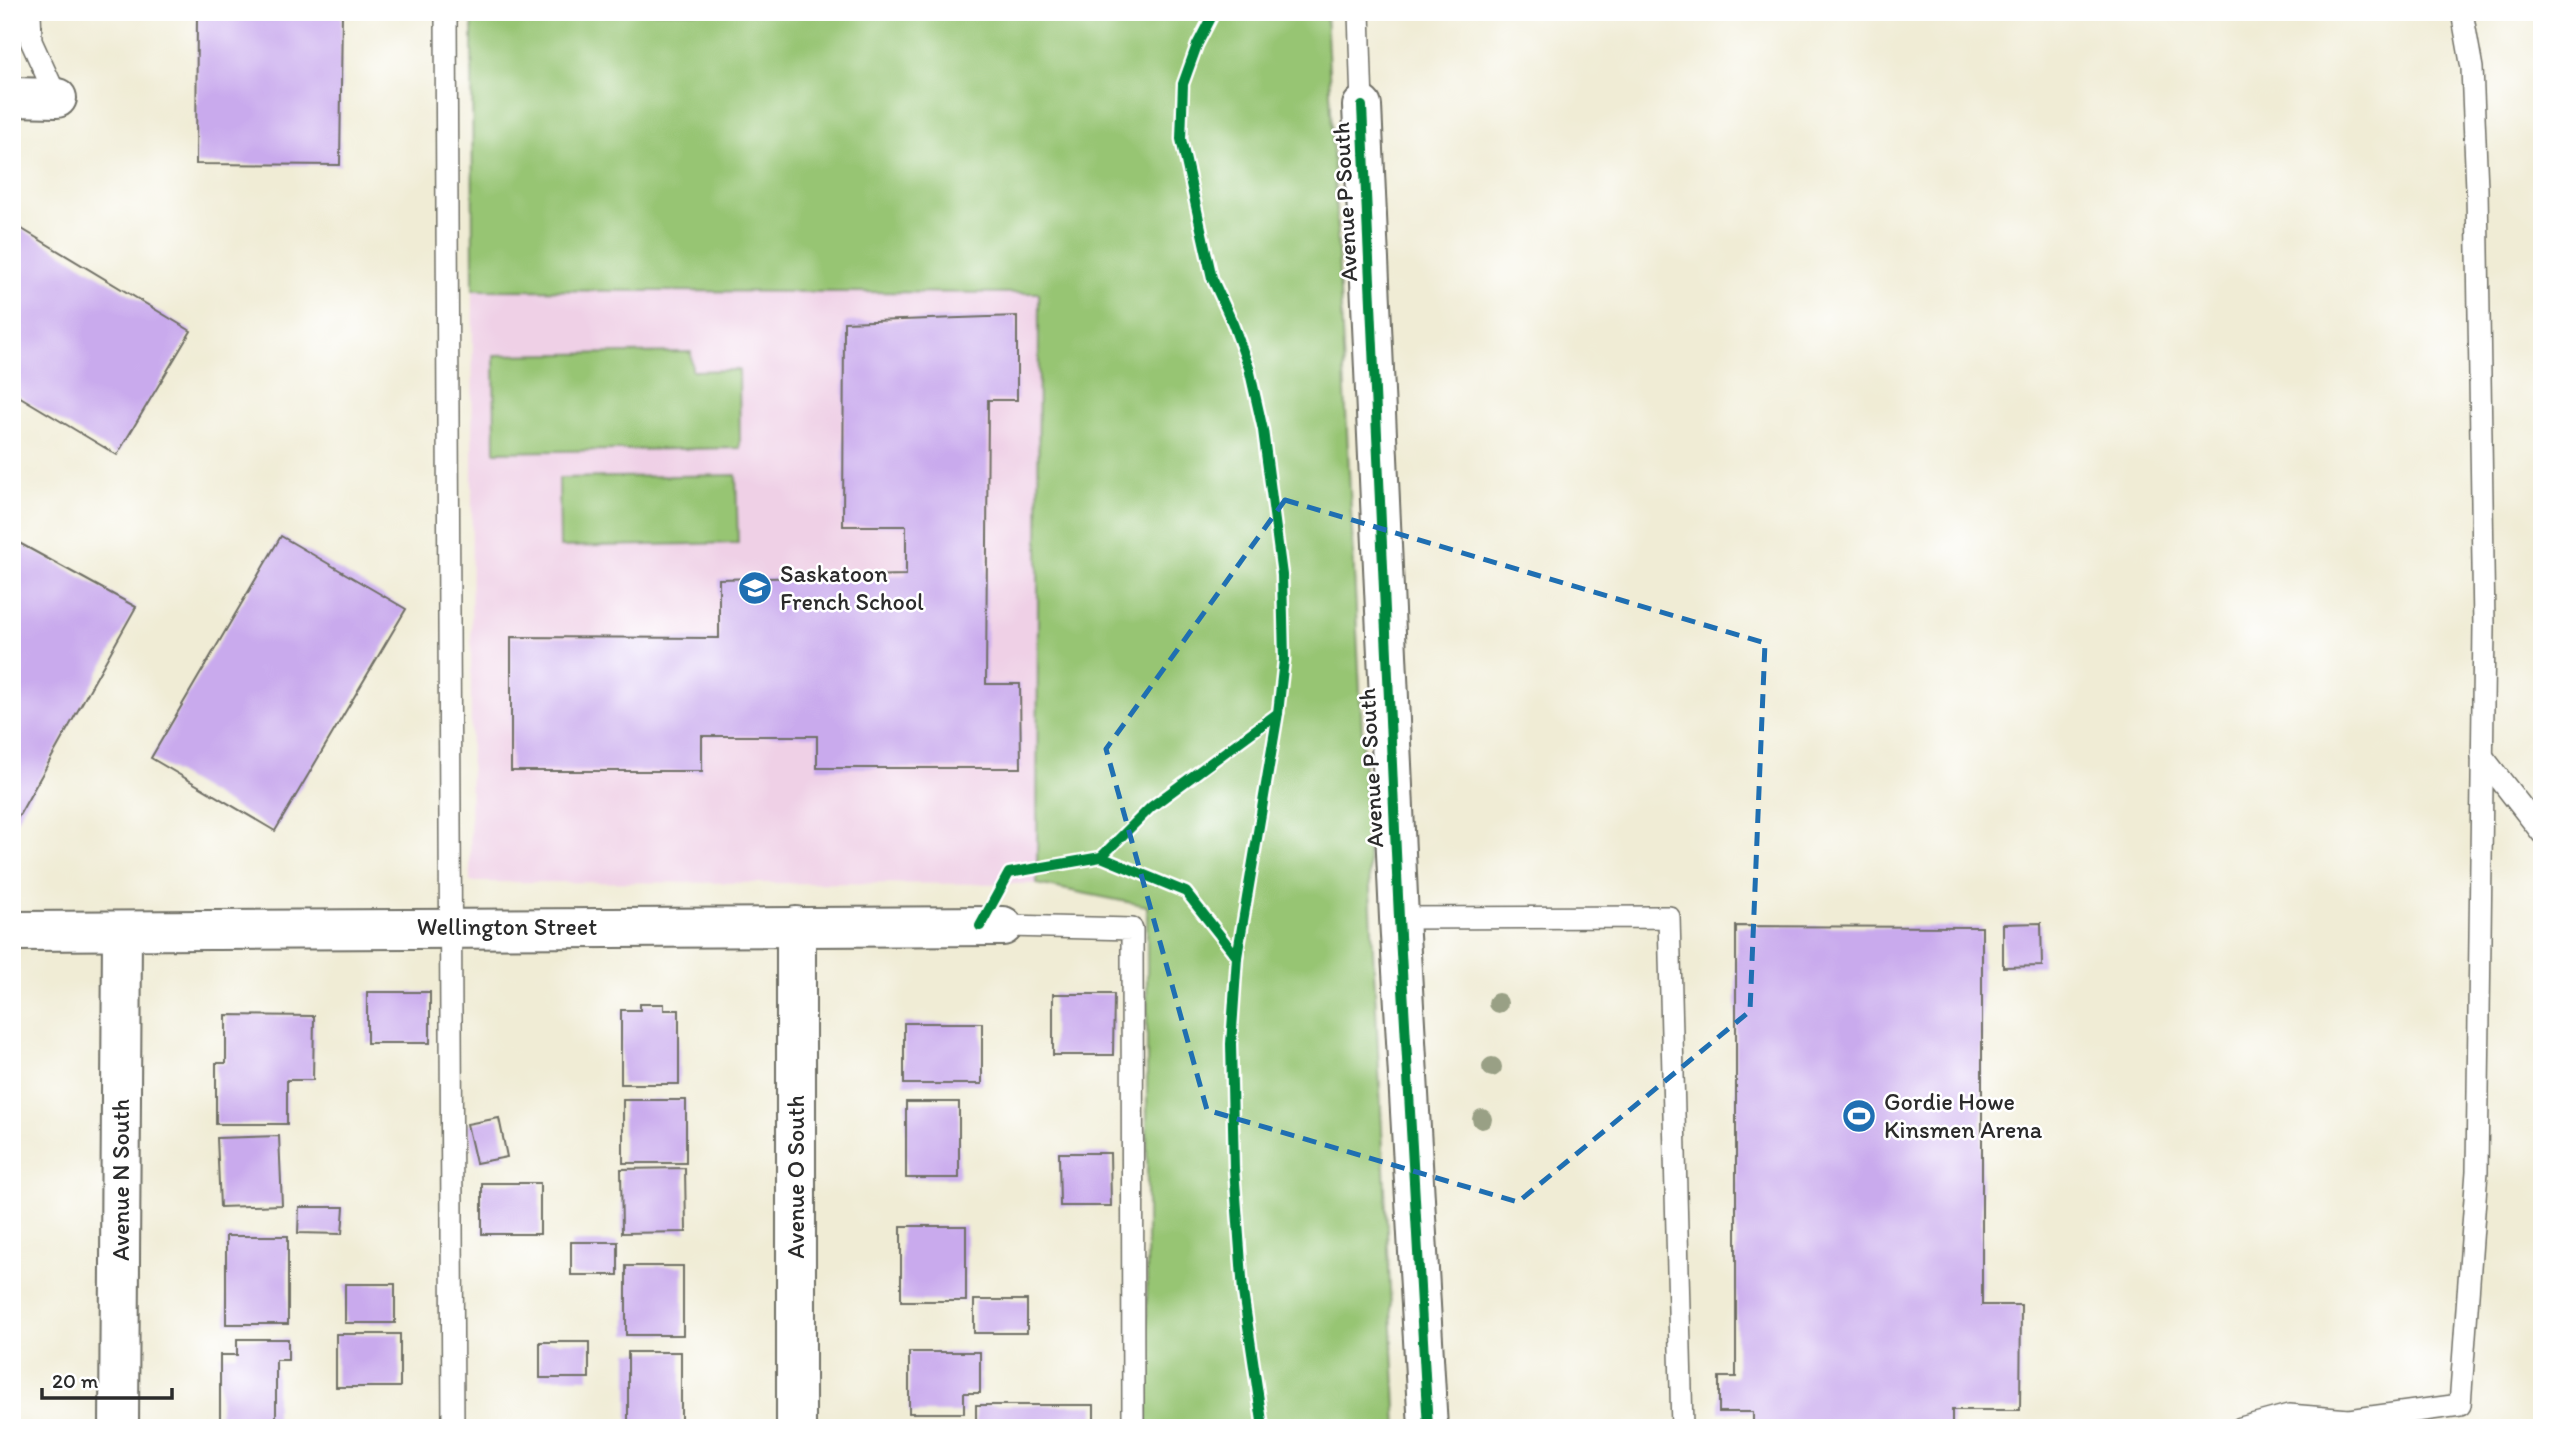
<svg xmlns="http://www.w3.org/2000/svg" width="2554" height="1440" font-family="Itim,sans-serif">
	<style>
		.built { fill: #efd0e6 }
		.green { fill: #97c573; stroke: #61784f; stroke-width: 2 }
		.building { fill: #c9aaed }
		.lines { fill: none; stroke-linecap: round; stroke-linejoin: round }
		.lane-casing { stroke: #706f66; stroke-width: 24 }
		.street-casing { stroke: #706f66; stroke-width: 42 }
		.lane { stroke: #fff; stroke-width: 21 }
		.street { stroke: #fff; stroke-width: 38 }
		.cycleway-casing { stroke: #fff; stroke-width: 15 }
		.cycleway { stroke: #00873e; stroke-width: 10 }
		.tree { fill: #99a085 }
		.marked { fill: none; stroke: #1f6fb2; stroke-width: 5; stroke-dasharray: 14 9; stroke-linejoin: round }
		.labels { text-anchor: middle; stroke-width: 5; stroke-linejoin: round; paint-order: stroke }
		.street-label { font-size: 24px; fill: #2b2b2b; stroke: #fff }
		.poi-label { font-size: 24px; fill: #2b2b2b; stroke: #fff; text-anchor: start }
	</style>
	<rect width="100%" height="100%" fill="#fff"/>
	<filter id="ink" filterUnits="userSpaceOnUse"><feTurbulence type="fractalNoise" baseFrequency=".0143" numOctaves="2"/><feDisplacementMap in="SourceGraphic" scale="14" xChannelSelector="R" yChannelSelector="G"/><feConvolveMatrix kernelMatrix="1 2 1 2 8 2 1 2 1" color-interpolation-filters="sRGB"/></filter>
	<filter id="wash" filterUnits="userSpaceOnUse"><feTurbulence type="fractalNoise" baseFrequency=".00686" numOctaves="4" result="noise"/><feDisplacementMap in="SourceGraphic" scale="28" xChannelSelector="R" yChannelSelector="G"/><feGaussianBlur stdDeviation="1.57" result="paint"/><feColorMatrix in="noise" values="0 0 0 0 0 0 0 0 0 0 0 0 0 0 0 0 0 1.4 0 .05"/><feComposite in="paint" operator="in"/></filter>
	<g filter="url(#wash)">
		<rect width="100%" height="100%" fill="#f0ecd5"/>
		<polygon class="built" points="473,290 1039,293 1037,884 470,882"/>
		<g class="green">
			<polygon points="472,12 1326,12 1397,1428 1147,1428 1147,906 1037,884 1039,293 473,290"/>
			<polygon points="691,352 692,371 739,370 740,448 495,452 494,355"/>
			<polygon points="736,475 738,543 560,547 559,478"/>
		</g>
		<g id="blocks">
			<g class="building">
				<polygon points="197,12 342,12 340,165 196,164"/>
				<polygon points="12,223 191,331 117,455 12,392"/>
				<polygon points="1017,316 1017,400 988,400 986,684 1020,684 1021,768 817,768 817,736 702,736 702,771 511,771 511,637 719,638 719,579 906,575 906,526 843,526 844,322"/>
				<polygon points="281,536 406,609 275,831 151,758"/>
				<polygon points="12,539 136,607 12,828"/>
				<polygon points="2041,923 2042,966 2003,967 2003,924"/>
				<polygon points="1736,926 1982,927 1982,1305 2021,1305 2020,1410 1952,1410 1952,1428 1753,1428 1753,1412 1719,1412 1719,1377 1736,1377"/>
				<rect x="367" y="992" width="63" height="51"/>
				<polygon points="1053,994 1114,994 1113,1055 1053,1055"/>
				<polygon points="640,1004 664,1004 664,1010 679,1010 679,1084 621,1084 621,1010 640,1010"/>
				<polygon points="226,1015 314,1016 313,1080 287,1080 287,1124 216,1124 216,1063 226,1063"/>
				<rect x="904" y="1023" width="78" height="61"/>
				<rect x="623" y="1100" width="63" height="63"/>
				<rect x="906" y="1102" width="53" height="76"/>
				<polygon points="499,1118 507,1157 476,1163 467,1124"/>
				<polygon points="279,1136 282,1205 220,1207 217,1138"/>
				<polygon points="1059,1153 1110,1153 1111,1206 1060,1206"/>
				<polygon points="685,1168 686,1232 622,1233 621,1169"/>
				<rect x="482" y="1183" width="58" height="51"/>
				<polygon points="299,1207 344,1207 342,1234 298,1233"/>
				<rect x="901" y="1226" width="65" height="75"/>
				<rect x="226" y="1236" width="62" height="88"/>
				<rect x="571" y="1242" width="47" height="33"/>
				<rect x="626" y="1266" width="57" height="69"/>
				<rect x="345" y="1284" width="50" height="39"/>
				<rect x="974" y="1300" width="53" height="33"/>
				<rect x="336" y="1334" width="64" height="53"/>
				<polygon points="237,1339 288,1339 288,1360 276,1360 276,1427 220,1427 220,1355 237,1355"/>
				<rect x="540" y="1342" width="49" height="36"/>
				<rect x="628" y="1352" width="53" height="76"/>
				<polygon points="909,1352 980,1352 980,1393 964,1393 964,1413 909,1413"/>
				<rect x="976" y="1405" width="118" height="23"/>
			</g>
		</g>
	</g>
	<g filter="url(#ink)">
		<use href="#blocks" fill-opacity="0" stroke="#706f66" stroke-width="2"/>
		<g class="lines">
			<g class="lane-casing">
				<g id="lane">
					<polyline points="30,12 31,41 57,98"/>
					<polyline points="446,12 453,1428"/>
					<polyline points="1359,12 1362,106"/>
					<polyline points="2482,756 2542,833"/>
					<polyline points="1399,918 1669,917 1682,1428"/>
					<polyline points="1003,926 1132,929 1133,1428"/>
					<polyline points="2241,1428 2289,1415 2349,1420 2460,1405 2477,1171 2484,626 2477,189 2472,68 2462,12"/>
				</g>
			</g>
			<g class="street-casing">
				<g id="street">
					<polyline points="12,97 57,98"/>
					<polyline points="1362,106 1399,918 1428,1428"/>
					<polyline points="12,931 1003,926"/>
					<polyline points="119,1428 122,931"/>
					<polyline points="796,1428 796,926"/>
				</g>
			</g>
			<use href="#lane" class="lane"/>
			<use href="#street" class="street"/>
			<g class="cycleway-casing">
				<g id="cycleway">
					<polyline points="1214,12 1197,45 1183,84 1181,139 1212,278 1233,324 1249,368 1263,430 1282,575 1284,660 1278,713 1237,957 1231,1044 1234,1168 1243,1292 1263,1428"/>
					<polyline points="1362,106 1399,918 1428,1428"/>
					<polyline points="1101,857 1186,892 1237,957"/>
					<polyline points="980,926 1009,873 1101,857 1151,807 1278,713"/>
				</g>
			</g>
			<use href="#cycleway" class="cycleway"/>
		</g>
		<g class="tree">
			<circle cx="1498" cy="1003" r="10"/>
			<circle cx="1492" cy="1067" r="10"/>
			<circle cx="1482" cy="1119" r="10"/>
		</g>
	</g>
	<path class="marked" d="M1285,500L1765,643L1750,1011L1518,1202L1207,1110L1106,749Z"/>
	<defs>
		<g id="school-disc" transform="scale(1.75)"><circle r="9.5" fill="#1f6fb2" stroke="#fff"/><path d="M0-5L7-2L0 1L-7-2ZM-4 1L0 2.5L4 1V4Q0 6-4 4Z" fill="#fff"/></g>
		<g id="stadium-disc" transform="scale(1.75)"><circle r="9.5" fill="#1f6fb2" stroke="#fff"/><path d="M0-5a6.5 5 0 1 0 0 10a6.5 5 0 1 0 0-10ZM-3.5-1.8h7v3.6h-7Z" fill="#fff"/></g>
	</defs>
	<g fill-rule="evenodd">
		<use href="#school-disc" x="755" y="588"/>
		<use href="#stadium-disc" x="1859" y="1116"/>
	</g>
	<g class="labels">
		<g class="street-label">
			<text transform="translate(1345 202) rotate(-93)" y="8">Avenue P South</text>
			<text transform="translate(1371 768) rotate(-93)" y="8">Avenue P South</text>
			<text x="507" y="935">Wellington Street</text>
			<text transform="translate(796 1177) rotate(-90)" y="8">Avenue O South</text>
			<text transform="translate(121 1180) rotate(-90)" y="8">Avenue N South</text>
		</g>
		<g class="poi-label">
			<text x="780" y="582">Saskatoon<tspan x="780" dy="28">French School</tspan></text>
			<text x="1884" y="1110">Gordie Howe<tspan x="1884" dy="28">Kinsmen Arena</tspan></text>
		</g>
	</g>
	<rect width="2554" height="1440" fill="none" stroke="#fff" stroke-width="42"/>
	<path d="M42 1388v10h130v-10" fill="none" stroke="#2b2b2b" stroke-width="3.5"/>
	<text x="52" y="1388" font-size="21" fill="#2b2b2b" stroke="#ffffff" stroke-width="5" paint-order="stroke">20 m</text>
</svg>
